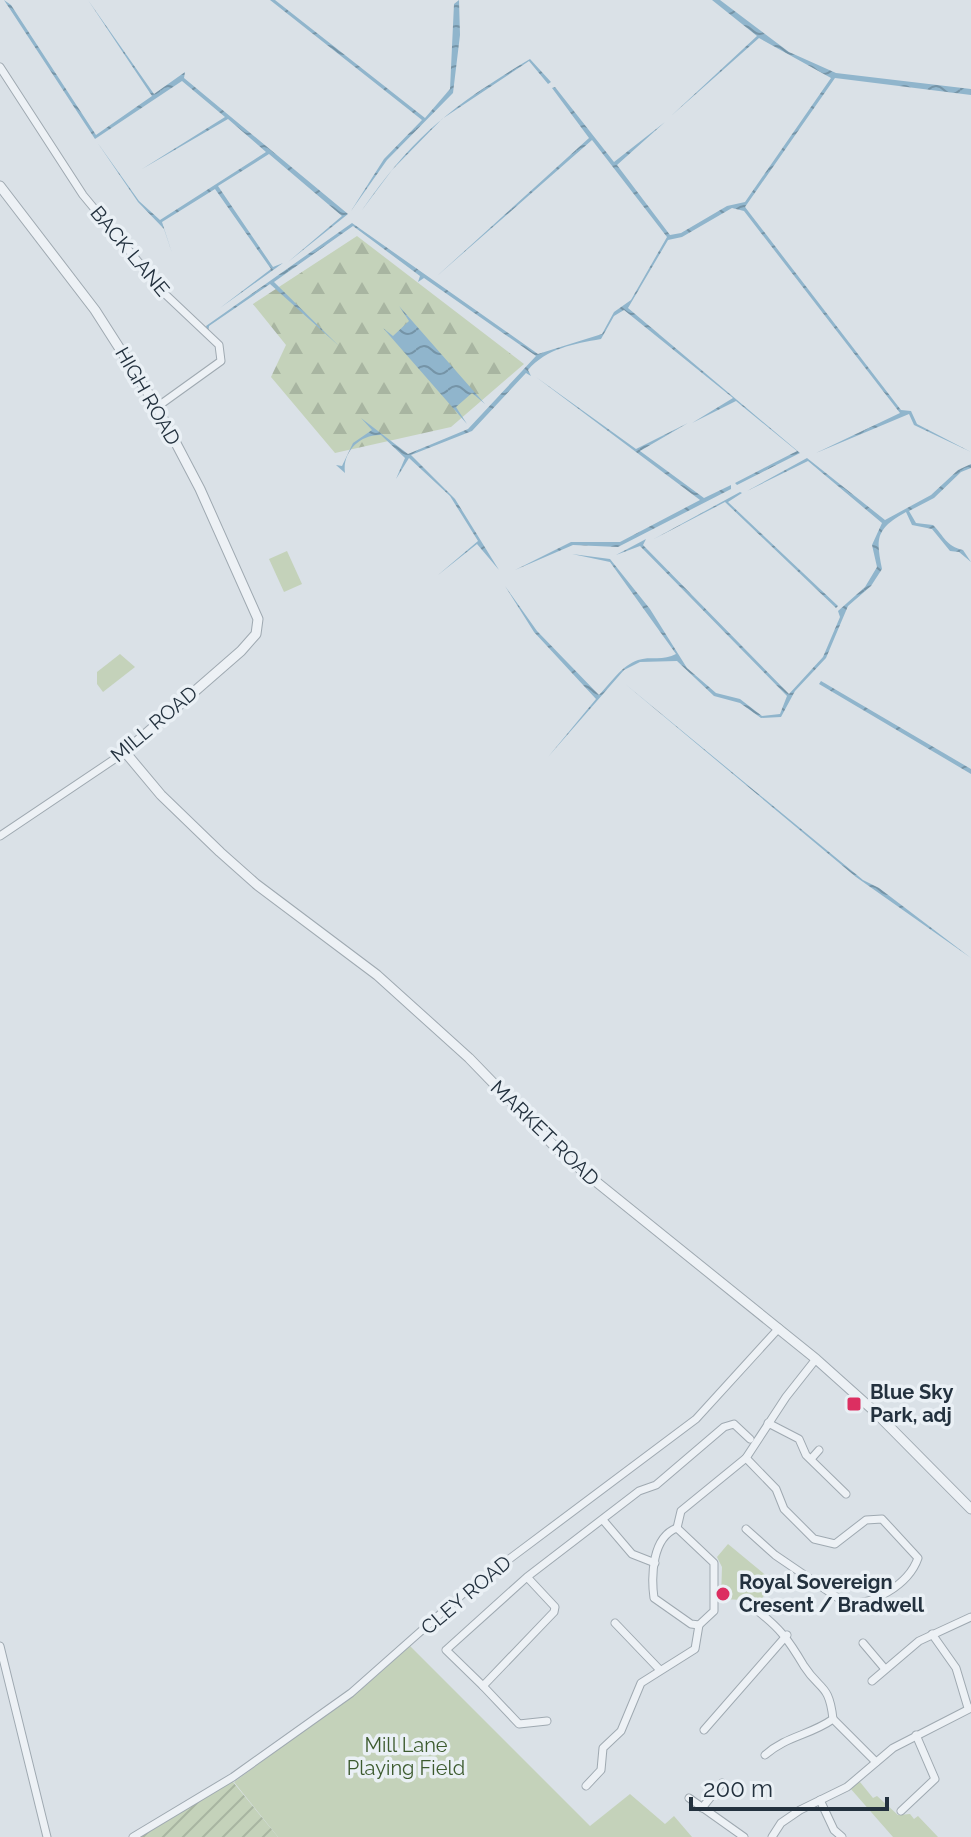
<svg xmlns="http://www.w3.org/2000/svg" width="971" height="1837" font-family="Raleway,sans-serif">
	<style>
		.forest { fill: url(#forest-firs) }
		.park { fill: #c4d2ba }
		.garden { fill: url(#garden-furrows) }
		.water { fill: url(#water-waves) }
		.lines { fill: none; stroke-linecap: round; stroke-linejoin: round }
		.minor-casing { stroke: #9fa9b1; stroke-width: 9 }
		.tertiary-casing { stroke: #9fa9b1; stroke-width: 11 }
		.minor { stroke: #edf1f5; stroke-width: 7 }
		.tertiary { stroke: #edf1f5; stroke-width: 9 }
		.poi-dot { fill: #dc2f61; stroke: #eaf0f5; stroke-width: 3 }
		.labels { text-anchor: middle; stroke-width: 7; stroke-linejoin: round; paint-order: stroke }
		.street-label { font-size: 20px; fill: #23313e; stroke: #eaf0f5 }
		.poi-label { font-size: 20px; font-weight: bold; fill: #23313e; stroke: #eaf0f5; text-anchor: start }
		.park-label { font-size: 20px; fill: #3d5b2f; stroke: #eaf0f5 }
	</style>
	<defs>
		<pattern id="forest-firs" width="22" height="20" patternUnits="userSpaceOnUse" patternTransform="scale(2)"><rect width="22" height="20" fill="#c4d2ba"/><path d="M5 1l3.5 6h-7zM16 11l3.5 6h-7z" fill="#a8b5a1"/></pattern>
		<pattern id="garden-furrows" width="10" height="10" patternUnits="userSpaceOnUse" patternTransform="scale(2)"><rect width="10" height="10" fill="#c4d2ba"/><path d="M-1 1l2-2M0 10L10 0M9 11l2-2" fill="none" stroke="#a8b5a1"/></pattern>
		<pattern id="water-waves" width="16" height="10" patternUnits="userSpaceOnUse" patternTransform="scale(2)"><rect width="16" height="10" fill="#90b5cc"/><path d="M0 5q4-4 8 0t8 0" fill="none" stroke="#7594a7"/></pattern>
	</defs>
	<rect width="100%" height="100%" fill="#dae1e7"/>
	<polygon class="forest" points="357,236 524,364 451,427 335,453 271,377 286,345 253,304"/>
	<g class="park">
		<polygon points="287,551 302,584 284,592 269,559"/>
		<polygon points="120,654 135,667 103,692 97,684 97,672"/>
		<polygon points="728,1544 775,1583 755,1606 744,1600 721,1599 722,1567 717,1557"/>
		<polygon points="410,1646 590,1826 630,1794 665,1824 674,1816 692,1837 278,1837 234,1782 365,1686"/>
		<polygon points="860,1782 873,1798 877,1796 898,1815 910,1814 914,1819 918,1816 938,1837 893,1837 850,1788"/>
	</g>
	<polygon class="garden" points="233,1782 278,1837 138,1837 228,1783"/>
	<g class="water">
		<polygon points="4,0 11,5 96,135 152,96 88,0 154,94 185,72 184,78 348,214 288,262 342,216 269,154 218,186 273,267 283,263 220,308 271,269 215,189 162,222 172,253 164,229 138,202 97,142 139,201 160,220 266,152 228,119 142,169 225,117 182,81 95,139"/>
		<polygon points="270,0 275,0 425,118 450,89 454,4 459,0 460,35 453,93 387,160 351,211 384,159 422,120"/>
		<path d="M712,0H720L789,52L836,73L971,89V95L835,78L745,207L901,410L911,411L917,424L971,452L914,425L909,414L816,453L900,413L744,211L732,208L682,237L668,240L628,308L800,453L737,485L735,483L797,451L736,401L692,423L733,398L624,310L614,316L601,339C574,344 547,348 528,370L531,376L526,373L472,431L411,455L455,499L499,570L477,544L438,575L478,541L450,496L409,458L396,479L405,458L381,435C360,434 342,452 345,473L336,465L342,466L353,443L372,430L361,418L408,454L468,429L536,356L424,278L418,282L420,276L353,226L274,282L339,346L270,284L209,326L208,333L206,326L352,223L538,354L602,334L614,312L631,300L667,237L592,140L437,276L589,138L552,88L555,87L614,162L665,122L617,165L670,235L681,233L727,206L745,202L831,78L759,38L671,116L757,36Z"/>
		<path d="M530,59L551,82L548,84L529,61L442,119L392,170L362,210C413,136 453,105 530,59Z"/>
		<polygon points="399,306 485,404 472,393 456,407 467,424 383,328 393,336 409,321"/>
		<polygon points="536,377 636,449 688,423 640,451 704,498 731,485 731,489 618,547 573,545 515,570 571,542 620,542 700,500"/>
		<path d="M807,458L885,520L931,495L958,470L971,464V468L961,472L934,498L909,511L916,523L933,525C944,536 946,546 963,550L971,562L959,552L950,551L932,529L912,525L906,512C875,529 876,539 882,569L871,586L848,606L826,658L795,691L781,717L761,718L740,703L714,696L677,661L640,662L624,670L548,757L596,699L534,632L505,586L537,631L599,695C611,683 621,666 638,660C650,656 664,661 676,654L610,562L572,554L610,559L650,609L687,668L716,693L740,699L762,716L780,714L787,696L640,546L616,555L646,539L643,545L789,694L823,657L840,617L838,611L865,587L877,567L872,545L882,523L808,461L747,491Z"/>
		<polygon points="740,492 742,493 728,502 838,606 836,608 725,502 652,540"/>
		<polygon points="821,681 971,769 971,774 819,684"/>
		<polygon points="624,683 863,880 879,888 971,958 856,877"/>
	</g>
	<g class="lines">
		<g class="minor-casing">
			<g id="minor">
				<polyline points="0,67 83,195 165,294 219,345 221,361 157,407"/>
				<polyline points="0,836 125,752"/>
				<polyline points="768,1423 799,1439 806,1455 846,1494"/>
				<polyline points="811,1459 819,1450"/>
				<polyline points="603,1520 632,1554 655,1563"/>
				<path d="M677,1528L714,1563V1611L699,1625L691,1624L654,1598C651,1576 652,1537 677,1528Z"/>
				<polyline points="677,1528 681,1511 746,1458 786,1397 816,1359"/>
				<path d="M746,1529L775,1555L844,1602C871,1608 909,1584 918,1558L882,1519L866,1520L835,1544L814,1539L784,1509L776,1489L746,1458"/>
				<polyline points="527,1577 555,1607 554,1612 483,1686 446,1650 527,1577 639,1491 656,1485 724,1427 734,1424 750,1439"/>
				<path d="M755,1609C780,1628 788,1639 804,1666C820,1691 829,1683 833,1719"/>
				<polyline points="615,1623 660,1670"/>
				<polyline points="932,1634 956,1668 968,1708"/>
				<polyline points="863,1643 885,1669"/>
				<polyline points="0,1646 47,1837"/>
				<polyline points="872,1681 919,1641 971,1617"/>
				<polyline points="483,1686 519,1724 547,1721"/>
				<polyline points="704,1730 787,1635"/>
				<path d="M765,1755C786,1736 811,1735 833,1719L876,1762"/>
				<polyline points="586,1786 601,1770 603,1748 621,1731 641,1683 695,1649 699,1625"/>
				<polyline points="689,1798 744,1837"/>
				<polyline points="820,1800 834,1830 842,1837"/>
				<polyline points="702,1808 722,1783"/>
				<polyline points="901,1811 935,1779 916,1735"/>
				<polyline points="133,1837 233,1777 351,1693 464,1593 696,1419 779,1328"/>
				<polyline points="772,1837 781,1823 800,1810 847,1787 893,1748 971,1708"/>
			</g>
		</g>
		<g class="tertiary-casing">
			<polyline id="tertiary" points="0,186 95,310 157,407 200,489 258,619 256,634 241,651 125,752 161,795 220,852 256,884 377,975 469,1058 563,1155 816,1359 873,1410 971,1509"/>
		</g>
		<use href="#minor" class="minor"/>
		<use href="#tertiary" class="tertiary"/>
	</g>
	<g class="poi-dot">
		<rect x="846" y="1396" width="16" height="16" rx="4"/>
		<circle cx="723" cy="1594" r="8"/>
	</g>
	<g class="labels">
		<g class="street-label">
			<text transform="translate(130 251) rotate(50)" y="7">BACK LANE</text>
			<text transform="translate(148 396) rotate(60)" y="7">HIGH ROAD</text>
			<text transform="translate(154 724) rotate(-40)" y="7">MILL ROAD</text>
			<text transform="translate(545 1133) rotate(44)" y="7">MARKET ROAD</text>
			<text transform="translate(466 1595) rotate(-40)" y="7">CLEY ROAD</text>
		</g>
		<g class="poi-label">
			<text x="870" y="1399">Blue Sky<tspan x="870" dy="23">Park, adj</tspan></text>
			<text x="739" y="1589">Royal Sovereign<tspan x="739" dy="23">Cresent / Bradwell</tspan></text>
		</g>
		<g class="park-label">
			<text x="406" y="1752">Mill Lane<tspan x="406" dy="23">Playing Field</tspan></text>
		</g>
	</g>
	<path d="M691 1797v12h196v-12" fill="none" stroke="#23313e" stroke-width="4"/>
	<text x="703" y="1797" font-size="24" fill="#23313e" stroke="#eaf0f5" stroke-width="6" paint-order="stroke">200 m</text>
</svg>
